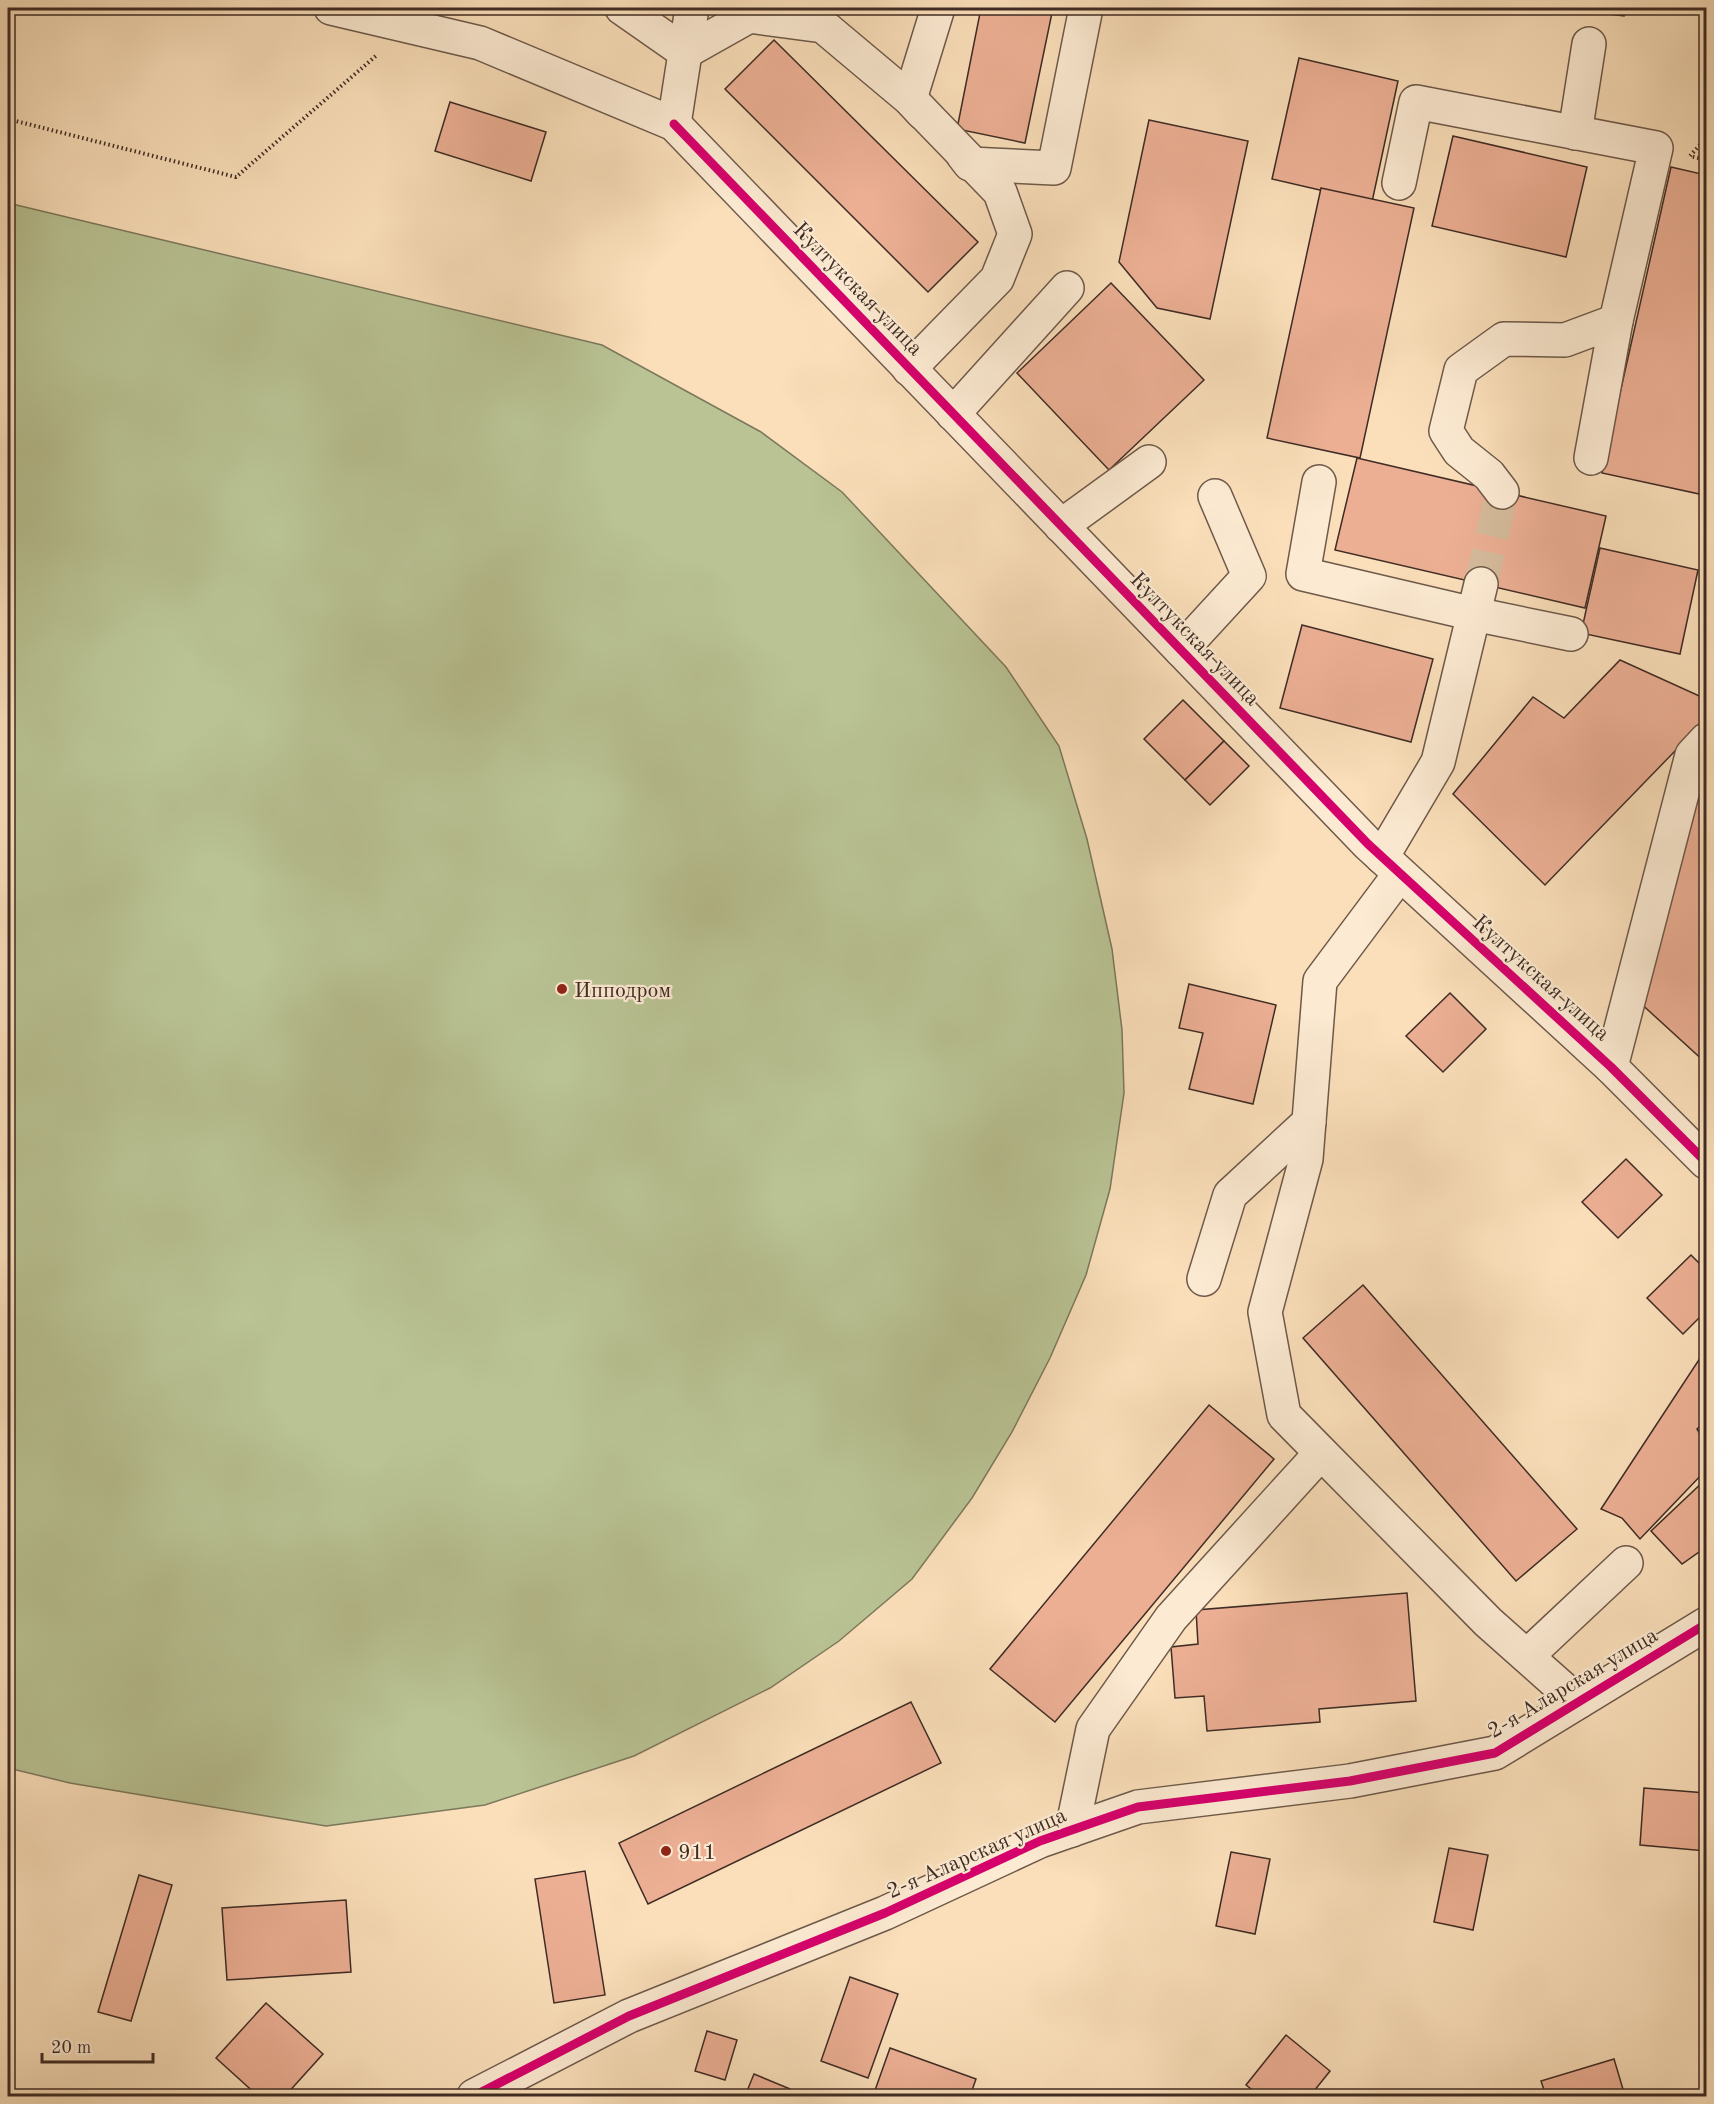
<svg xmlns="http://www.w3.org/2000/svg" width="1714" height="2104" font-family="'Old Standard TT',serif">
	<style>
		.green { fill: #b9c394; stroke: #7c785c; stroke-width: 1.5 }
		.building { fill: #ecaf94; stroke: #3f2c25; stroke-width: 1.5 }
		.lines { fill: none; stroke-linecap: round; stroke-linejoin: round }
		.minor-tunnel { stroke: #d5bb9c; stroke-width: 33; stroke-dasharray: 33 16; stroke-linecap: butt }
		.minor-casing { stroke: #6e594a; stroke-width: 36 }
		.path { stroke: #3f2c25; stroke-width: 4; stroke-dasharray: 1.5 3; stroke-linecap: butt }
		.minor { stroke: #fcead2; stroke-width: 33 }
		.cycleway-casing { stroke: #fcead2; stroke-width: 13 }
		.cycleway { stroke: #d6006c; stroke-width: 9 }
		.poi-dot { fill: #8f2418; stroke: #fcead2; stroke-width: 2 }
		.labels { text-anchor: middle; stroke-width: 4.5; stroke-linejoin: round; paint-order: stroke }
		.street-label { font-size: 22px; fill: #3f2c25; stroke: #fcead2 }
		.poi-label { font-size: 22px; fill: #3f2c25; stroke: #fcead2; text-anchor: start }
	</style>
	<rect width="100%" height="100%" fill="#fadfba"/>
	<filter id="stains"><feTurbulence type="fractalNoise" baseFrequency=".00333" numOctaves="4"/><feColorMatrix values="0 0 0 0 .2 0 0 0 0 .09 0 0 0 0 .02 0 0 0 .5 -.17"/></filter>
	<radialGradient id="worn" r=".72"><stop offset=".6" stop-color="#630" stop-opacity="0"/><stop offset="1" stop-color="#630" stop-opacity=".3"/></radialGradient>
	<polygon class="green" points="8,203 602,345 761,432 842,492 1006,667 1059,746 1087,839 1112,949 1122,1030 1124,1093 1110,1189 1086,1275 1050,1358 1012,1432 972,1498 912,1579 839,1641 770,1688 634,1756 485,1805 326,1826 70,1783 8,1768"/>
	<g class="building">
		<polygon points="981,8 1053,8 1025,143 957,129"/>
		<polygon points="1561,8 1625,8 1624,16"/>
		<polygon points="774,40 978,242 928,292 725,89"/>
		<polygon points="1299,58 1398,81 1372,202 1272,179"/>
		<polygon points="450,102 546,132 531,181 435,151"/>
		<polygon points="1149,120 1248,141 1210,319 1157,308 1119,262"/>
		<polygon points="1453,136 1587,167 1566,257 1432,226"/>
		<polygon points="1671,167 1706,175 1706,485 1704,495 1602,473"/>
		<polygon points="1321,188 1414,208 1360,458 1267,438"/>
		<polygon points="1111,283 1204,380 1109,470 1017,373"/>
		<polygon points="1357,458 1606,516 1585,608 1335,550"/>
		<polygon points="1600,548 1698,570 1680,654 1581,633"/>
		<polygon points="1302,625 1433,659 1411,742 1280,708"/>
		<polygon points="1620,660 1706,699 1706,719 1545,885 1453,794 1533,697 1564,718"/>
		<polygon points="1183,700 1224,741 1185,780 1144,739"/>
		<polygon points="1224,741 1249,766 1210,805 1185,780"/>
		<polygon points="1700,769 1706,771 1706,1063 1637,1000"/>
		<polygon points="1189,984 1276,1005 1253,1104 1189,1089 1203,1033 1179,1028"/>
		<polygon points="1450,993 1486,1029 1443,1072 1406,1036"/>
		<polygon points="1626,1159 1662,1195 1618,1238 1582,1202"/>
		<polygon points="1691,1255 1706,1270 1706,1311 1683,1334 1647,1298"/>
		<polygon points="1363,1285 1577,1529 1516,1581 1303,1338"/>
		<polygon points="1706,1349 1706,1420 1697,1429 1706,1443 1706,1470 1640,1539 1622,1518 1601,1509"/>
		<polygon points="1209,1405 1274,1459 1055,1722 990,1669"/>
		<polygon points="1706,1479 1706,1547 1682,1564 1651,1531"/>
		<polygon points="1407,1593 1416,1701 1319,1709 1320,1722 1207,1731 1204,1696 1175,1698 1171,1647 1198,1644 1196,1610"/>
		<polygon points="911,1702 941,1763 648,1904 619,1843"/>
		<polygon points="1644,1788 1706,1793 1706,1851 1640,1845"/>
		<polygon points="1449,1848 1488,1855 1473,1930 1434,1922"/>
		<polygon points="1231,1852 1270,1859 1255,1934 1216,1926"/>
		<polygon points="585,1871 605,1995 554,2003 535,1879"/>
		<polygon points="139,1875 172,1885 131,2021 98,2012"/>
		<polygon points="346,1900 351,1972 227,1980 222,1908"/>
		<polygon points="850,1977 898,1994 868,2078 821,2061"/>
		<polygon points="266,2003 323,2054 285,2096 258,2096 216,2058"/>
		<polygon points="707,2031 737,2040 725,2080 695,2071"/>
		<polygon points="1286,2035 1330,2071 1310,2096 1260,2096 1246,2085"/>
		<polygon points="890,2048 976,2079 970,2096 873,2096"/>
		<polygon points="1614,2059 1625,2096 1546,2096 1541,2081"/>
		<polygon points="754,2074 790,2089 787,2096 745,2096"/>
		<polygon points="1002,2090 1019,2096 999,2096"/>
		<polygon points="1505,2091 1507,2096 1485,2096"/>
	</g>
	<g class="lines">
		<polyline class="minor-tunnel" points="1481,584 1502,492"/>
		<g class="minor-casing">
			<g id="minor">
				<polyline points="331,8 480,43 674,124 1368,844 1611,1067 1706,1162"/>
				<polyline points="622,8 685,52 749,16 823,26 910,99 1000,192 1015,234 997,279 909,369"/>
				<polyline points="923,113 910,99 938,8"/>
				<polyline points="674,124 692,8"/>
				<polyline points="1575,133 1589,44"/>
				<polyline points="963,155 970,164 1054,168 1086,8"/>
				<polyline points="1399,183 1416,102 1656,148 1616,321 1565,340 1504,339 1461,370 1446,431 1459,451 1489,475 1502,492"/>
				<polyline points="953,414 1067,288"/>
				<polyline points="1591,458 1616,321"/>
				<polyline points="1319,482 1303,574 1474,614 1571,634"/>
				<polyline points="1061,526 1149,462"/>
				<polyline points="1181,650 1249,576 1215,496"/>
				<polyline points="1382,857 1438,762 1481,584"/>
				<polyline points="1400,874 1320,981 1306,1159 1265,1312 1284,1415 1488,1622 1578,1702"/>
				<polyline points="1611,1067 1692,755 1706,740"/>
				<polyline points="1204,1279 1230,1195 1309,1122"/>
				<polyline points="1527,1656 1626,1563"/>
				<polyline points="1072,1830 1093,1729 1171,1618 1321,1453"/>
				<polyline points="474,2096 629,2016 885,1913 1040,1841 1138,1807 1350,1781 1495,1753 1706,1624"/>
			</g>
		</g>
		<g class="path">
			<polyline points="8,119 236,177 377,55"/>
			<polyline points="1706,138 1690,156 1706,160"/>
		</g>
		<use href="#minor" class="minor"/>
		<g class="cycleway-casing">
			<g id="cycleway">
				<polyline points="674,124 1368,844 1611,1067 1706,1162"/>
				<polyline points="474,2096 629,2016 885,1913 1040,1841 1138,1807 1350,1781 1495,1753 1706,1624"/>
			</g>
		</g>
		<use href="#cycleway" class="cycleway"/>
	</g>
	<g class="poi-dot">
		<circle cx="562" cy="989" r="6"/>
		<circle cx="666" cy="1851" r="6"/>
	</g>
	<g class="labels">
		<g class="street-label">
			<text transform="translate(859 288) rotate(46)" y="8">Култукская улица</text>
			<text transform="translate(1196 638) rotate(46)" y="8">Култукская улица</text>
			<text transform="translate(1542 977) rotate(42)" y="8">Култукская улица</text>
			<text transform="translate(1572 1682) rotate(-31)" y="8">2-я Аларская улица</text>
			<text transform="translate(976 1852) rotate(-24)" y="8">2-я Аларская улица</text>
		</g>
		<g class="poi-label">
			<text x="574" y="997">Ипподром</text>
			<text x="678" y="1859">911</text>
		</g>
	</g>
	<rect width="1714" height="2104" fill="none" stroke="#fadfba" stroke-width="30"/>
	<rect x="9" y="9" width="1696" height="2086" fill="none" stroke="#3f2c25" stroke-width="3"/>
	<rect x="15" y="15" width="1684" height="2074" fill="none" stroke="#3f2c25" stroke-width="1.5"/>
	<path d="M42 2053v9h111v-9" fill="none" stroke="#3f2c25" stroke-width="3"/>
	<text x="51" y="2053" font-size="18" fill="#3f2c25" stroke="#fcead2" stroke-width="4.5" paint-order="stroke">20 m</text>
	<rect width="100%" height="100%" filter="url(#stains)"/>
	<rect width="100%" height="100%" fill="url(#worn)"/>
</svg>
